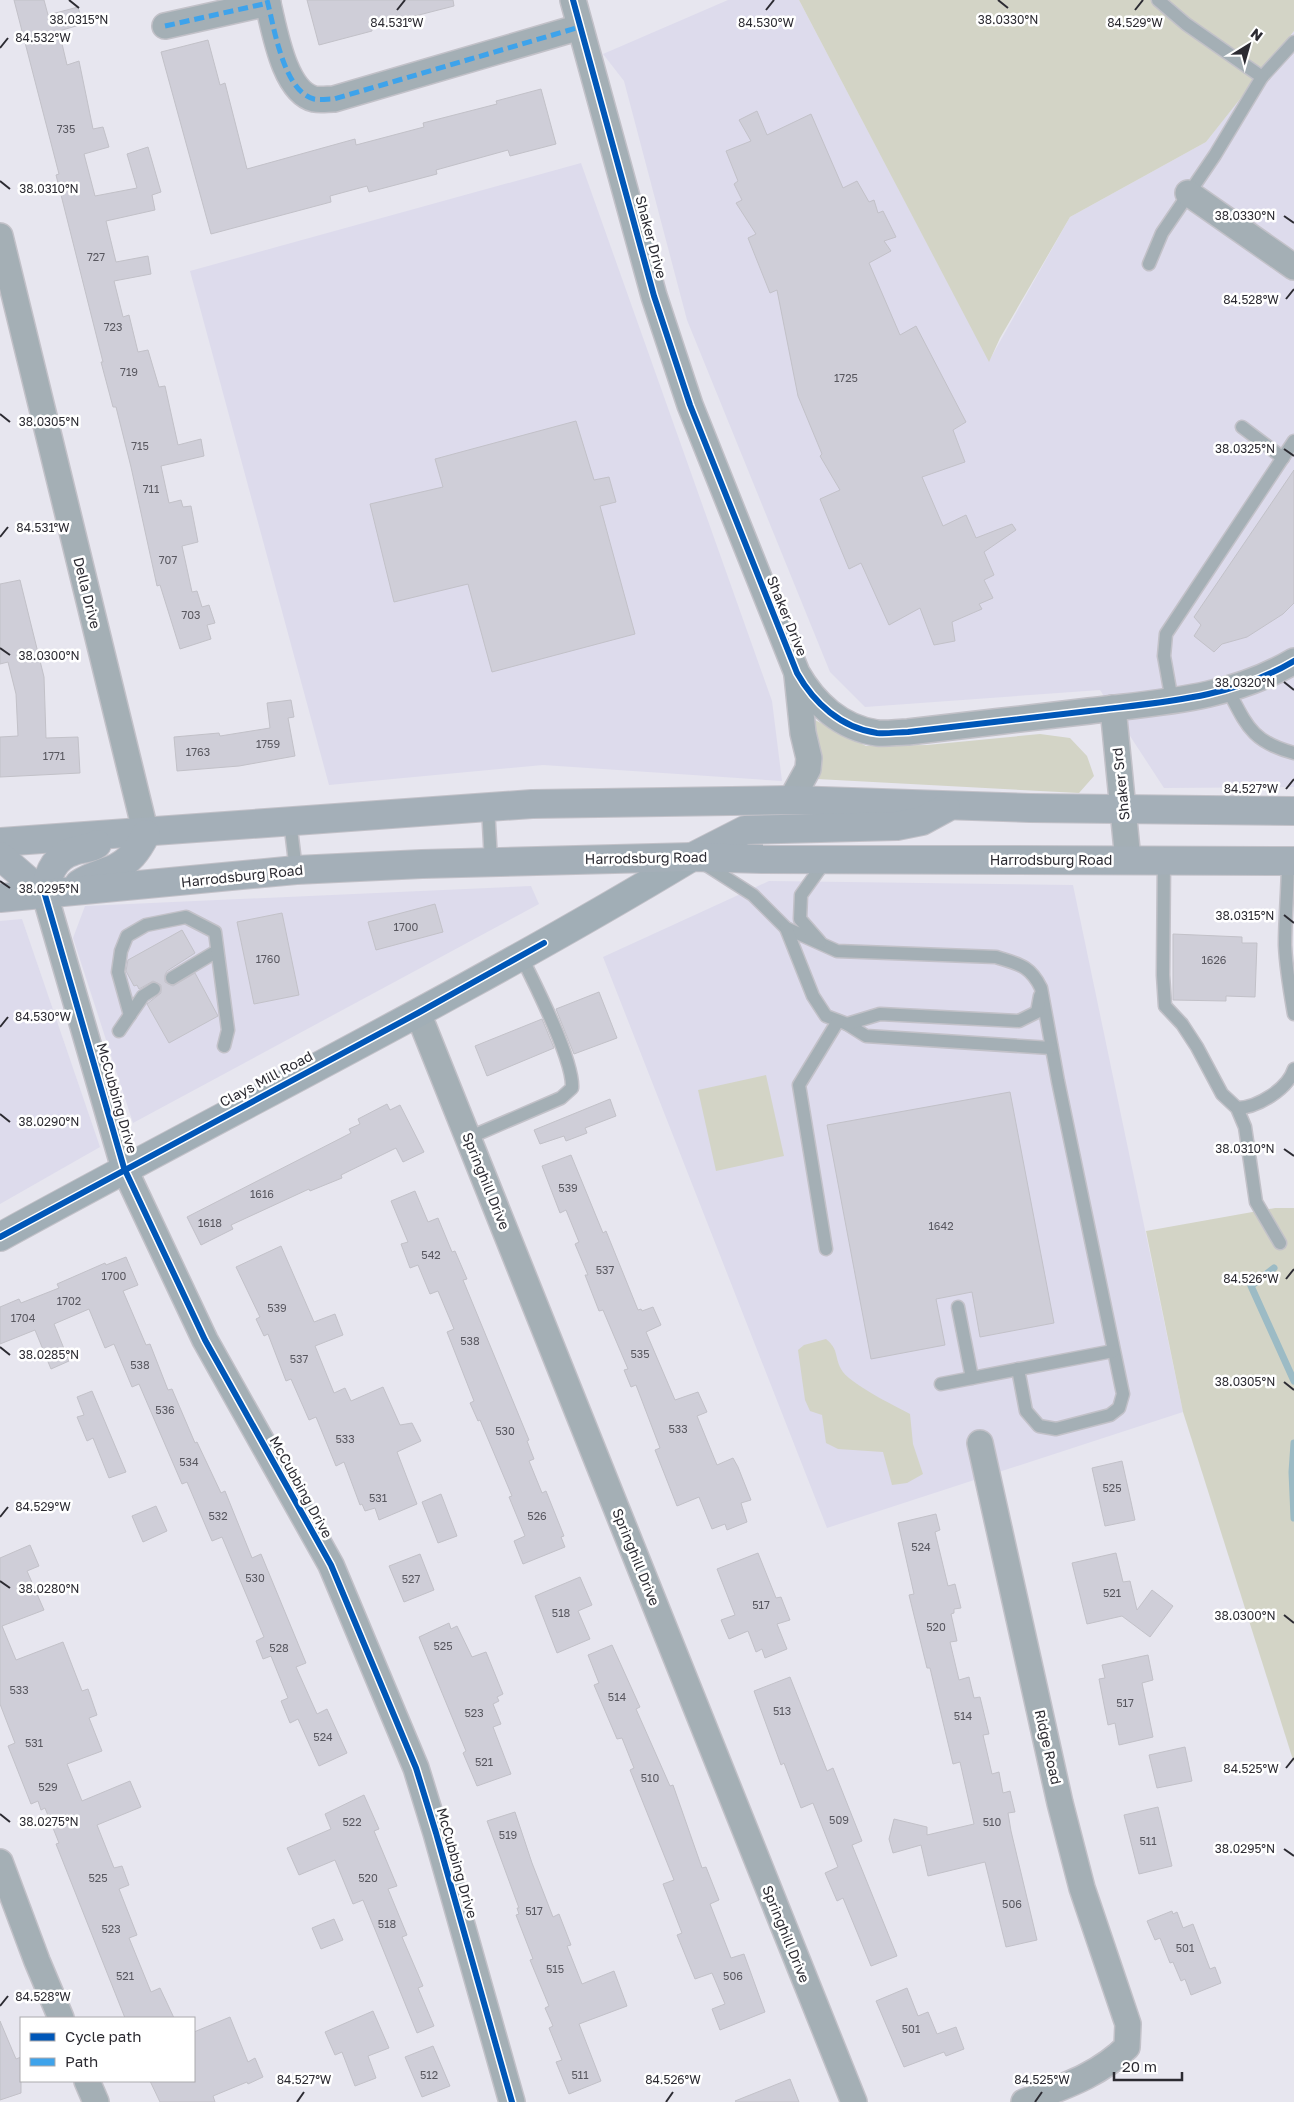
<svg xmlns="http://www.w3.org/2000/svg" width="1294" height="2102" font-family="'Golos Text',sans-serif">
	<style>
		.built { fill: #dddbec }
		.green { fill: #d3d4c6 }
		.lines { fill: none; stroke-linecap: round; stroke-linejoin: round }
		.stream { stroke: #9cbbc5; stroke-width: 7 }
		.building { fill: #cfced8; stroke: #c2c1c8 }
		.lane-casing { stroke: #c2c1c8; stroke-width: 15 }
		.street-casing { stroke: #c2c1c8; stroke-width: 28 }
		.secondary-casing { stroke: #c2c1c8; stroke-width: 30 }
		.primary-casing { stroke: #c2c1c8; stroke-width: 30 }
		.lane { stroke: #a4afb5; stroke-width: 12 }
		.street { stroke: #a4afb5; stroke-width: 25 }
		.secondary { stroke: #a1aeb6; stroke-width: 28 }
		.primary { stroke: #a4afb8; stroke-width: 28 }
		.quiet { stroke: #3ea3eb; stroke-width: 5; stroke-dasharray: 10 5; stroke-linecap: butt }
		.cycleway-casing { stroke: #fff; stroke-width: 9 }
		.cycleway { stroke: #0057b8; stroke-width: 6 }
		.ticks { fill: none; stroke: #2c2b32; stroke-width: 2 }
		.labels { text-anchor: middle; stroke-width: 5; stroke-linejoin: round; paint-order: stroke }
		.number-label { font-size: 11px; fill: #58575f }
		.street-label { font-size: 14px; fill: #2c2b32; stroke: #fff }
		.ticks-label { font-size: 12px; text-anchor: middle; fill: #2c2b32; stroke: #fff; stroke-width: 5; stroke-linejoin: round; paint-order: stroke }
	</style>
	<rect width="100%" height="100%" fill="#e7e6ef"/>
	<g class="built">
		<polygon points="728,0 799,0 989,361 1070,217 1206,142 1294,31 1294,787 1164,788 1100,690 865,707 830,672 687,320 624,81 603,54"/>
		<polygon points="581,163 772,701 782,781 543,765 329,785 190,271"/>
		<polygon points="769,881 1073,885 1183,1412 827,1528 603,957"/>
		<polygon points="531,886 539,904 133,1123 73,938 85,906"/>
		<polygon points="22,919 100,1147 0,1204 0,921"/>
	</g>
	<g class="green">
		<polygon points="799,0 1294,0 1294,31 1206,142 1070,217 1000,338 989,362"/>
		<polygon points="815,720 866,746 927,745 1040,734 1070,738 1087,756 1094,776 1079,793 817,779"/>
		<polygon points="766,1075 784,1156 716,1171 698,1090"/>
		<polygon points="1275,1208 1294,1208 1294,1763 1183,1412 1146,1231"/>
		<path d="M826,1339C839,1350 834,1355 841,1369C848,1383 895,1406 910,1414L913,1444L923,1474L907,1483L892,1485L883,1452L838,1449L826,1443L822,1415L810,1411L805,1400L798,1350L804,1345Z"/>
	</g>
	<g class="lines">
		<g class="stream">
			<polyline points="1274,1268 1251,1286 1294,1381"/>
			<polyline points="1294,1443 1292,1472 1294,1518"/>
		</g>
	</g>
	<g class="building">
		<polygon points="14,0 44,0 48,15 78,7 83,24 59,31 67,65 79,61 93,129 103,127 109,147 84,154 95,196 137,188 127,154 148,147 161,192 152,195 155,210 106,221 116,262 148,256 151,274 114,281 123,317 129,315 138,352 148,350 159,387 165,386 178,445 201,439 204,456 161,466 169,503 181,500 183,507 191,506 198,542 182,546 192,592 197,591 202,607 209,605 215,623 207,625 211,639 180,649 160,585 157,586 131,467 116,407 113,407 101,362 103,362 56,175 59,174"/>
		<polygon points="307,0 453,0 454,6 372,27 372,31 319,45"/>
		<polygon points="208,40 220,85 225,83 247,169 355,139 356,145 424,127 423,123 497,104 496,101 541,89 556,144 510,156 508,150 436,170 437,174 369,192 367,186 330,196 331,202 211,234 161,52"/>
		<polygon points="757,111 767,135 811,114 843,188 857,181 869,202 874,200 878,213 883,211 896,237 884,241 891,251 869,263 900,335 916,326 966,422 953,430 965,462 922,477 943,526 966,515 976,538 1012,524 1016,530 984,552 994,575 984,580 993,598 979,604 982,609 952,622 955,641 934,645 920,608 889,625 861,563 849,569 820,499 840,490 820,456 822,454 798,396 777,290 770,293 748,238 756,234 736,203 742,200 734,184 738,181 726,151 751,141 739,120"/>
		<polygon points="576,421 594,480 609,477 616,502 600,506 635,634 492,672 468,584 394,602 370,504 443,487 435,459"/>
		<polygon points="1294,470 1294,603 1283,614 1247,637 1222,644 1214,652 1194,636 1201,625 1194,617"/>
		<polygon points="20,580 44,677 46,738 78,737 80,773 0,777 0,737 18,736 16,694 8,662 0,664 0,584"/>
		<polygon points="291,700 294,717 288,718 295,756 239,766 177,771 174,737 219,733 220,736 270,728 267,703"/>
		<polygon points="435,904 443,932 376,950 368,922"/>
		<polygon points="282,913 299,995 254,1004 237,922"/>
		<polygon points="182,930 195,953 167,971 165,975 165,982 173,986 195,973 218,1016 169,1043 147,1004 161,993 161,985 153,981 139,989 137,985 134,986 126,971 128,960"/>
		<polygon points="1173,934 1242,937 1242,943 1257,943 1255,997 1226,996 1226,1001 1173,1000"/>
		<polygon points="599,992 617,1038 574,1054 556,1009"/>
		<polygon points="542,1019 554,1048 487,1076 475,1046"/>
		<polygon points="1010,1092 1054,1323 980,1337 972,1292 936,1299 945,1345 871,1359 827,1125"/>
		<polygon points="610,1099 616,1116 585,1128 587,1133 566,1141 564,1136 540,1144 534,1130"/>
		<polygon points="387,1104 390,1110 400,1105 424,1152 403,1162 396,1148 341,1175 342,1178 310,1191 309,1189 231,1225 233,1229 201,1245 187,1217 351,1133 349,1129 360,1124 358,1119"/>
		<polygon points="571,1155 603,1233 606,1231 638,1310 641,1309 642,1311 653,1307 661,1325 646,1332 675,1400 698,1392 707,1412 697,1416 717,1465 733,1458 738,1467 751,1500 741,1503 747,1522 727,1530 725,1524 712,1529 699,1497 677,1506 655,1450 660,1448 636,1385 631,1387 624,1370 628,1369 603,1310 599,1311 585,1275 588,1275 575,1244 579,1242 566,1210 560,1213 542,1166"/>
		<polygon points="415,1191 428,1222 438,1218 452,1252 455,1251 467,1279 463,1280 529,1440 527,1441 534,1459 529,1461 542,1493 546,1491 564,1536 561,1537 565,1547 523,1564 514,1541 525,1536 509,1497 512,1496 480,1420 478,1421 470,1403 474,1401 447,1332 454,1329 438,1291 430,1294 418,1265 410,1268 401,1244 408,1242 391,1201"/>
		<polygon points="281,1246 314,1322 335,1314 343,1335 315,1346 334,1393 345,1388 351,1401 383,1387 400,1425 412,1423 421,1441 397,1452 417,1504 379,1520 375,1508 365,1511 362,1504 360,1505 344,1462 336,1466 316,1417 309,1420 291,1379 286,1381 268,1334 264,1336 256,1319 260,1317 236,1267"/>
		<polygon points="126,1257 138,1285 123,1291 146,1345 150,1344 168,1390 172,1389 195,1443 197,1442 221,1493 225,1491 252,1558 261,1554 306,1663 296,1667 317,1714 327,1709 347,1753 319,1766 298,1719 290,1723 281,1701 288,1698 271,1656 263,1659 256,1641 264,1637 222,1537 212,1541 187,1482 182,1484 139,1384 132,1387 114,1344 105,1348 89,1309 54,1324 69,1361 51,1369 35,1330 0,1344 0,1307 19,1299 21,1303 59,1288 57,1284 105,1263 106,1265"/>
		<polygon points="92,1391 126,1472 109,1478 93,1438 87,1441 77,1417 84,1415 77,1397"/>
		<polygon points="1122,1461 1135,1520 1105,1526 1092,1468"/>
		<polygon points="441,1494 457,1536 438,1543 422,1502"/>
		<polygon points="156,1506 167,1531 143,1542 132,1516"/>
		<polygon points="936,1514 940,1530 935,1532 948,1586 955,1584 961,1608 954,1609 954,1613 951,1614 957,1641 950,1642 959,1680 969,1677 974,1698 980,1697 989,1734 983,1735 992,1774 999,1772 1003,1793 1010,1791 1015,1812 1008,1813 1011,1831 1037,1940 1006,1947 985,1862 928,1876 921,1845 893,1853 889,1839 894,1819 927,1827 927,1835 974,1824 960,1762 953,1764 930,1668 927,1668 909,1595 914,1594 898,1523"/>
		<polygon points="30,1545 39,1566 27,1571 44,1610 2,1626 16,1660 63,1642 82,1691 88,1689 97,1715 89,1718 102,1751 67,1764 82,1801 130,1781 141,1807 97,1825 114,1868 122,1866 129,1885 119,1889 137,1935 129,1938 151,1992 160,1988 174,2018 125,2018 56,1844 59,1843 45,1808 41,1810 38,1801 31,1804 8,1746 15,1743 0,1704 0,1558"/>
		<polygon points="758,1553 776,1598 781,1597 790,1620 777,1624 787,1649 765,1658 762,1649 756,1652 748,1631 729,1639 721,1620 735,1615 717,1569"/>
		<polygon points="1116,1553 1123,1582 1130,1581 1137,1610 1152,1590 1173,1606 1150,1637 1122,1616 1087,1624 1072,1563"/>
		<polygon points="420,1554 434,1590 404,1602 389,1566"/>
		<polygon points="580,1577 592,1605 578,1611 590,1639 557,1653 535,1596"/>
		<polygon points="449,1623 451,1629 457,1626 472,1657 486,1652 503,1694 497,1697 499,1701 493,1704 501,1724 493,1727 511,1774 477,1786 463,1753 466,1751 419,1637"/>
		<polygon points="612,1645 640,1707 636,1709 670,1786 673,1785 702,1868 706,1867 719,1900 710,1904 731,1958 744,1954 765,2012 720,2030 712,2009 725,2004 712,1973 695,1979 677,1935 682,1933 663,1884 674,1880 630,1770 634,1768 622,1738 617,1739 594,1685 599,1683 588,1655"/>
		<polygon points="1148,1655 1153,1680 1142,1683 1153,1737 1119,1745 1115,1723 1108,1725 1099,1679 1105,1678 1102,1665"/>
		<polygon points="790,1677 827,1771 833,1768 862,1841 852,1845 897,1956 871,1966 843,1898 837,1901 825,1873 838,1867 813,1803 801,1808 784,1763 781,1765 754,1691"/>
		<polygon points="1185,1747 1192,1781 1157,1788 1149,1755"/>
		<polygon points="364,1795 379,1829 374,1831 397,1886 388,1889 407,1935 402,1937 423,1986 418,1988 434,2026 417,2033 363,1900 353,1904 335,1860 299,1875 287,1848 331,1829 325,1814"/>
		<polygon points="1158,1807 1172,1866 1139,1874 1124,1815"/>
		<polygon points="515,1812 532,1863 553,1917 559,1914 571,1945 567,1946 582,1984 614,1971 627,2006 579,2024 601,2081 569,2094 556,2062 562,2060 549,2028 553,2026 545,2008 549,2006 530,1960 533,1959 516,1915 519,1914 517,1908 519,1908 487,1821"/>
		<polygon points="1172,1911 1173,1914 1177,1912 1183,1928 1193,1924 1210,1969 1215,1967 1221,1983 1191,1995 1185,1979 1181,1981 1173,1962 1170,1963 1160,1938 1155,1940 1147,1921"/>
		<polygon points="334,1919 343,1940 321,1949 312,1928"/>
		<polygon points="907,1988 918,2016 928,2012 937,2034 956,2027 964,2049 946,2056 944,2052 904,2067 876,2001"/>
		<polygon points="373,2011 389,2048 368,2056 376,2078 355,2086 342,2052 335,2055 325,2032"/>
		<polygon points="230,2017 248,2062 255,2058 263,2077 248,2084 247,2082 213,2096 215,2102 160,2102 150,2081 194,2081 194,2032"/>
		<polygon points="0,2021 16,2059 21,2057 21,2093 0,2100"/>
		<polygon points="433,2046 450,2086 422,2097 405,2057"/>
		<polygon points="790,2079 799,2102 736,2102 735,2101"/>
	</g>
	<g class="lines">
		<g class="lane-casing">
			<g id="lane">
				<polyline points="1262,77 1294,42"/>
				<polyline points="1149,264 1162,233 1215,155 1262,77 1186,24 1158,0"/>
				<polyline points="1242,427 1283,458"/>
				<path d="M1228,690C1247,726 1252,742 1294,753"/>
				<polyline points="1172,701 1164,656 1166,634 1294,441"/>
				<polyline points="488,807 491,861"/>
				<polyline points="290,821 296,870"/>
				<polyline points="1164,860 1163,975 1165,1006 1182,1024 1197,1047 1222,1094 1237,1108 1245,1127 1256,1202 1280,1243"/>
				<path d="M1288,861C1288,889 1285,917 1285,945C1286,969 1290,991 1294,1014"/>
				<path d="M703,863L753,895L786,928L837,951L996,957C1018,964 1030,965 1041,988L1058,1081L1123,1394L1119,1408L1110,1415L1056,1429L1039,1426L1026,1411L1018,1369"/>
				<polyline points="786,928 813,996 826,1016 847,1024 866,1036 1051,1048"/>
				<polyline points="820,942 800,919 801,895 826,860"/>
				<polyline points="172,978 217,951"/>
				<polyline points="130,1015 118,972 121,951 127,936 146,925 186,917 215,932 228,1030 224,1046"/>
				<polyline points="847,1024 880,1014 1019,1021 1037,1012 1040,996"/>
				<polyline points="119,1031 143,996 154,989"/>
				<path d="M1237,1108C1257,1108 1288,1089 1294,1069"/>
				<path d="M468,1138L561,1098L572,1088C574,1061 534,982 521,956"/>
				<polyline points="826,1249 799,1085 838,1021"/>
				<polyline points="958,1307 972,1378"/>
				<polyline points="941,1384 1113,1351"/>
			</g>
		</g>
		<g class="street-casing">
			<g id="street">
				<path d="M267,0C274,26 283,91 314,99C320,100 328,99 334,99L580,27"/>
				<path d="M573,0L654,296L690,405L797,673C814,703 841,728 877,733C887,734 898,732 908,732C968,725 1029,718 1089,711C1162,702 1230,699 1294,661"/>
				<polyline points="165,26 268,3"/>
				<polyline points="1188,193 1294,267"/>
				<polyline points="0,236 146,834"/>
				<polyline points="1113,708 1128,860"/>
				<polyline points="791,800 808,769 809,758 803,733 797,675"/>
				<polyline points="45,895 124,1168 205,1340 331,1565 416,1768 436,1833 512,2102"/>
				<polyline points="418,1013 854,2102"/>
				<path d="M980,1443L1060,1803L1082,1888L1128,2024L1127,2047C1098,2076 1062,2087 1024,2102"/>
				<polyline points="0,1862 37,1961 61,2018"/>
				<polyline points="87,2081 96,2102"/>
			</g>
		</g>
		<g class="secondary-casing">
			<path id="secondary" d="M0,1237C231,1110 467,993 692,857"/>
		</g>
		<g class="primary-casing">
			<g id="primary">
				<polyline points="0,842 532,804 791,800 1030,808 1294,811"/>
				<polyline points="0,856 45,895"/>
				<polyline points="694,856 745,830 897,826 922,821 946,808"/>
				<path d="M79,884C90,876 99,875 111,870C129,863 138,850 146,834"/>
				<path d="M45,895C47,876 53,857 74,851C82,848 90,849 97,844"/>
				<polyline points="0,898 296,870 422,864 692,857 762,859 1294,861"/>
			</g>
		</g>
		<use href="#lane" class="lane"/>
		<use href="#street" class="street"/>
		<use href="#secondary" class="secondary"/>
		<use href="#primary" class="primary"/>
		<g class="quiet">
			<path d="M267,0C274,26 283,91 314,99C320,100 328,99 334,99L580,27"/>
			<polyline points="165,26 268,3"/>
		</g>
		<g class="cycleway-casing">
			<g id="cycleway">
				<path d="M573,0L654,296L690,405L797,673C814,703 841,728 877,733C887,734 898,732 908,732C968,725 1029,718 1089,711C1162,702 1230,699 1294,661"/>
				<polyline points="45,895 124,1168 205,1340 331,1565 416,1768 436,1833 512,2102"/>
				<polyline points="0,1237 418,1013 544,943"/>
			</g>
		</g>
		<use href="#cycleway" class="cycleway"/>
	</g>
	<path class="ticks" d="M69,0L79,8M998,0L1008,8M397,10L405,0M766,10L774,0M1135,10L1143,0M0,48L8,38M0,181L10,189M1284,216L1294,223M1286,299L1294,289M0,414L10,422M1284,449L1294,456M0,537L8,527M0,648L10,655M1284,682L1294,690M1286,789L1294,779M0,881L10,888M1284,915L1294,923M0,1027L8,1017M0,1114L10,1122M1284,1149L1294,1156M1286,1279L1294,1269M0,1347L10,1355M1284,1382L1294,1390M0,1517L8,1507M0,1581L10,1588M1284,1615L1294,1623M1286,1768L1294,1758M0,1814L10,1822M1284,1849L1294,1856M0,2006L8,1996M297,2102L304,2092M666,2102L673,2092M1035,2102L1042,2092"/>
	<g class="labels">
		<g class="number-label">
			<text x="66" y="133">735</text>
			<text x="96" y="261">727</text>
			<text x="113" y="331">723</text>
			<text x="129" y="376">719</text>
			<text x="846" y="382">1725</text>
			<text x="140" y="450">715</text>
			<text x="151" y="493">711</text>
			<text x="168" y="564">707</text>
			<text x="191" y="619">703</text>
			<text x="268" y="748">1759</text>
			<text x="198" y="756">1763</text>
			<text x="54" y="760">1771</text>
			<text x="406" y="931">1700</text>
			<text x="268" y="963">1760</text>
			<text x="1214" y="964">1626</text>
			<text x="568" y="1192">539</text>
			<text x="262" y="1198">1616</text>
			<text x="210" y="1227">1618</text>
			<text x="941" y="1230">1642</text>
			<text x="431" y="1259">542</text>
			<text x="605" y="1274">537</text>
			<text x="114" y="1280">1700</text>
			<text x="69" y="1305">1702</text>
			<text x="277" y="1312">539</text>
			<text x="23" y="1322">1704</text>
			<text x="470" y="1345">538</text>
			<text x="640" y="1358">535</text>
			<text x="299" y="1363">537</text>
			<text x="140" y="1369">538</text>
			<text x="165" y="1414">536</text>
			<text x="678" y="1433">533</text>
			<text x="505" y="1435">530</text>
			<text x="345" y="1443">533</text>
			<text x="189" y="1466">534</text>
			<text x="1112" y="1492">525</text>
			<text x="378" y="1502">531</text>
			<text x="218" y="1520">532</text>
			<text x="537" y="1520">526</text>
			<text x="921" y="1551">524</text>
			<text x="255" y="1582">530</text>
			<text x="411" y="1583">527</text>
			<text x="1112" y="1597">521</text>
			<text x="761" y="1609">517</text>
			<text x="561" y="1617">518</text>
			<text x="936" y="1631">520</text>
			<text x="443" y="1650">525</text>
			<text x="279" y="1652">528</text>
			<text x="19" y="1694">533</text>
			<text x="617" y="1701">514</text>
			<text x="1125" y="1707">517</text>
			<text x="782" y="1715">513</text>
			<text x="474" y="1717">523</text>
			<text x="963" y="1720">514</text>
			<text x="323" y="1741">524</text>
			<text x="34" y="1747">531</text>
			<text x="484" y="1766">521</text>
			<text x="650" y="1782">510</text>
			<text x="48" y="1791">529</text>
			<text x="839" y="1824">509</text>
			<text x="352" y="1826">522</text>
			<text x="992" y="1826">510</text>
			<text x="508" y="1839">519</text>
			<text x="1148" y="1845">511</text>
			<text x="98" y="1882">525</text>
			<text x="368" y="1882">520</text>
			<text x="1012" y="1908">506</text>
			<text x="534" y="1915">517</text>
			<text x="387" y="1928">518</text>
			<text x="111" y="1933">523</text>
			<text x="1185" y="1952">501</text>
			<text x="555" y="1973">515</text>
			<text x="125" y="1980">521</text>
			<text x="733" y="1980">506</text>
			<text x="911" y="2033">501</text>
			<text x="429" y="2079">512</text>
			<text x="580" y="2079">511</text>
		</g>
		<g class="street-label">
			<text transform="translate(651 237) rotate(75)" y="5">Shaker Drive</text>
			<text transform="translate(87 593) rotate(76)" y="5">Della Drive</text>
			<text transform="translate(787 616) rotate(68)" y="5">Shaker Drive</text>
			<text transform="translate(1121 784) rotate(-96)" y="5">Shaker Srd</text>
			<text transform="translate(646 858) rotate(-1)" y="5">Harrodsburg Road</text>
			<text x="1051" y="865">Harrodsburg Road</text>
			<text transform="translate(242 876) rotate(-6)" y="5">Harrodsburg Road</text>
			<text transform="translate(266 1079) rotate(-28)" y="5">Clays Mill Road</text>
			<text transform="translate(117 1098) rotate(74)" y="5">McCubbing Drive</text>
			<text transform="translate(486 1181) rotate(68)" y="5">Springhill Drive</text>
			<text transform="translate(301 1487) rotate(61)" y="5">McCubbing Drive</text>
			<text transform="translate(636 1557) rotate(68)" y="5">Springhill Drive</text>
			<text transform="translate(1048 1747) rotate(77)" y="5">Ridge Road</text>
			<text transform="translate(457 1863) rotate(74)" y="5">McCubbing Drive</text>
			<text transform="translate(786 1934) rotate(68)" y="5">Springhill Drive</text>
		</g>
	</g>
	<g class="ticks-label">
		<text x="1008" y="24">38.0330°N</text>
		<text x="79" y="24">38.0315°N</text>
		<text x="397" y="27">84.531°W</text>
		<text x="766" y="27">84.530°W</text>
		<text x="1135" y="27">84.529°W</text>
		<text x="43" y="42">84.532°W</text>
		<text x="49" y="193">38.0310°N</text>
		<text x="1245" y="220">38.0330°N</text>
		<text x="1251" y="304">84.528°W</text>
		<text x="49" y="426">38.0305°N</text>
		<text x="1245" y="453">38.0325°N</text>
		<text x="43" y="532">84.531°W</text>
		<text x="49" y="660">38.0300°N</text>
		<text x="1245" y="687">38.0320°N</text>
		<text x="1251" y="793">84.527°W</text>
		<text x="49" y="893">38.0295°N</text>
		<text x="1245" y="920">38.0315°N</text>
		<text x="43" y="1021">84.530°W</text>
		<text x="49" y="1126">38.0290°N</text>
		<text x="1245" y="1153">38.0310°N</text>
		<text x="1251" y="1283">84.526°W</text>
		<text x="49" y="1359">38.0285°N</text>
		<text x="1245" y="1386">38.0305°N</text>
		<text x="43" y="1511">84.529°W</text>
		<text x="49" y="1593">38.0280°N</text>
		<text x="1245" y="1620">38.0300°N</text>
		<text x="1251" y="1773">84.525°W</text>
		<text x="49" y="1826">38.0275°N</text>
		<text x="1245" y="1853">38.0295°N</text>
		<text x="43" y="2001">84.528°W</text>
		<text x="304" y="2084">84.527°W</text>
		<text x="673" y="2084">84.526°W</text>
		<text x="1042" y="2084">84.525°W</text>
	</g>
	<rect x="20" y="2017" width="175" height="65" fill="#ffffff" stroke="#abaaad"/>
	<rect x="30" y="2033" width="25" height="8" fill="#0057b8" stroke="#abaaad"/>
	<text x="65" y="2042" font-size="15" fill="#2c2b32">Cycle path</text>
	<rect x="30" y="2058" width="25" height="8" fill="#3ea3eb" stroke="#abaaad"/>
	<text x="65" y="2067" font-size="15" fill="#2c2b32">Path</text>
	<g transform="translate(1249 45) rotate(37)" stroke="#ffffff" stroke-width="4" paint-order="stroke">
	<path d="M0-4L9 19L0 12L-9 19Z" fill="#2c2b32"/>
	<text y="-8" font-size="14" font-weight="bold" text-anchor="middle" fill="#2c2b32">N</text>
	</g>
	<path d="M1114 2072v8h68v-8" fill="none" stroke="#2c2b32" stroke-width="2.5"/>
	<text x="1122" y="2072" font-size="15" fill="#2c2b32" stroke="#ffffff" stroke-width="4" paint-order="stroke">20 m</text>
</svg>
